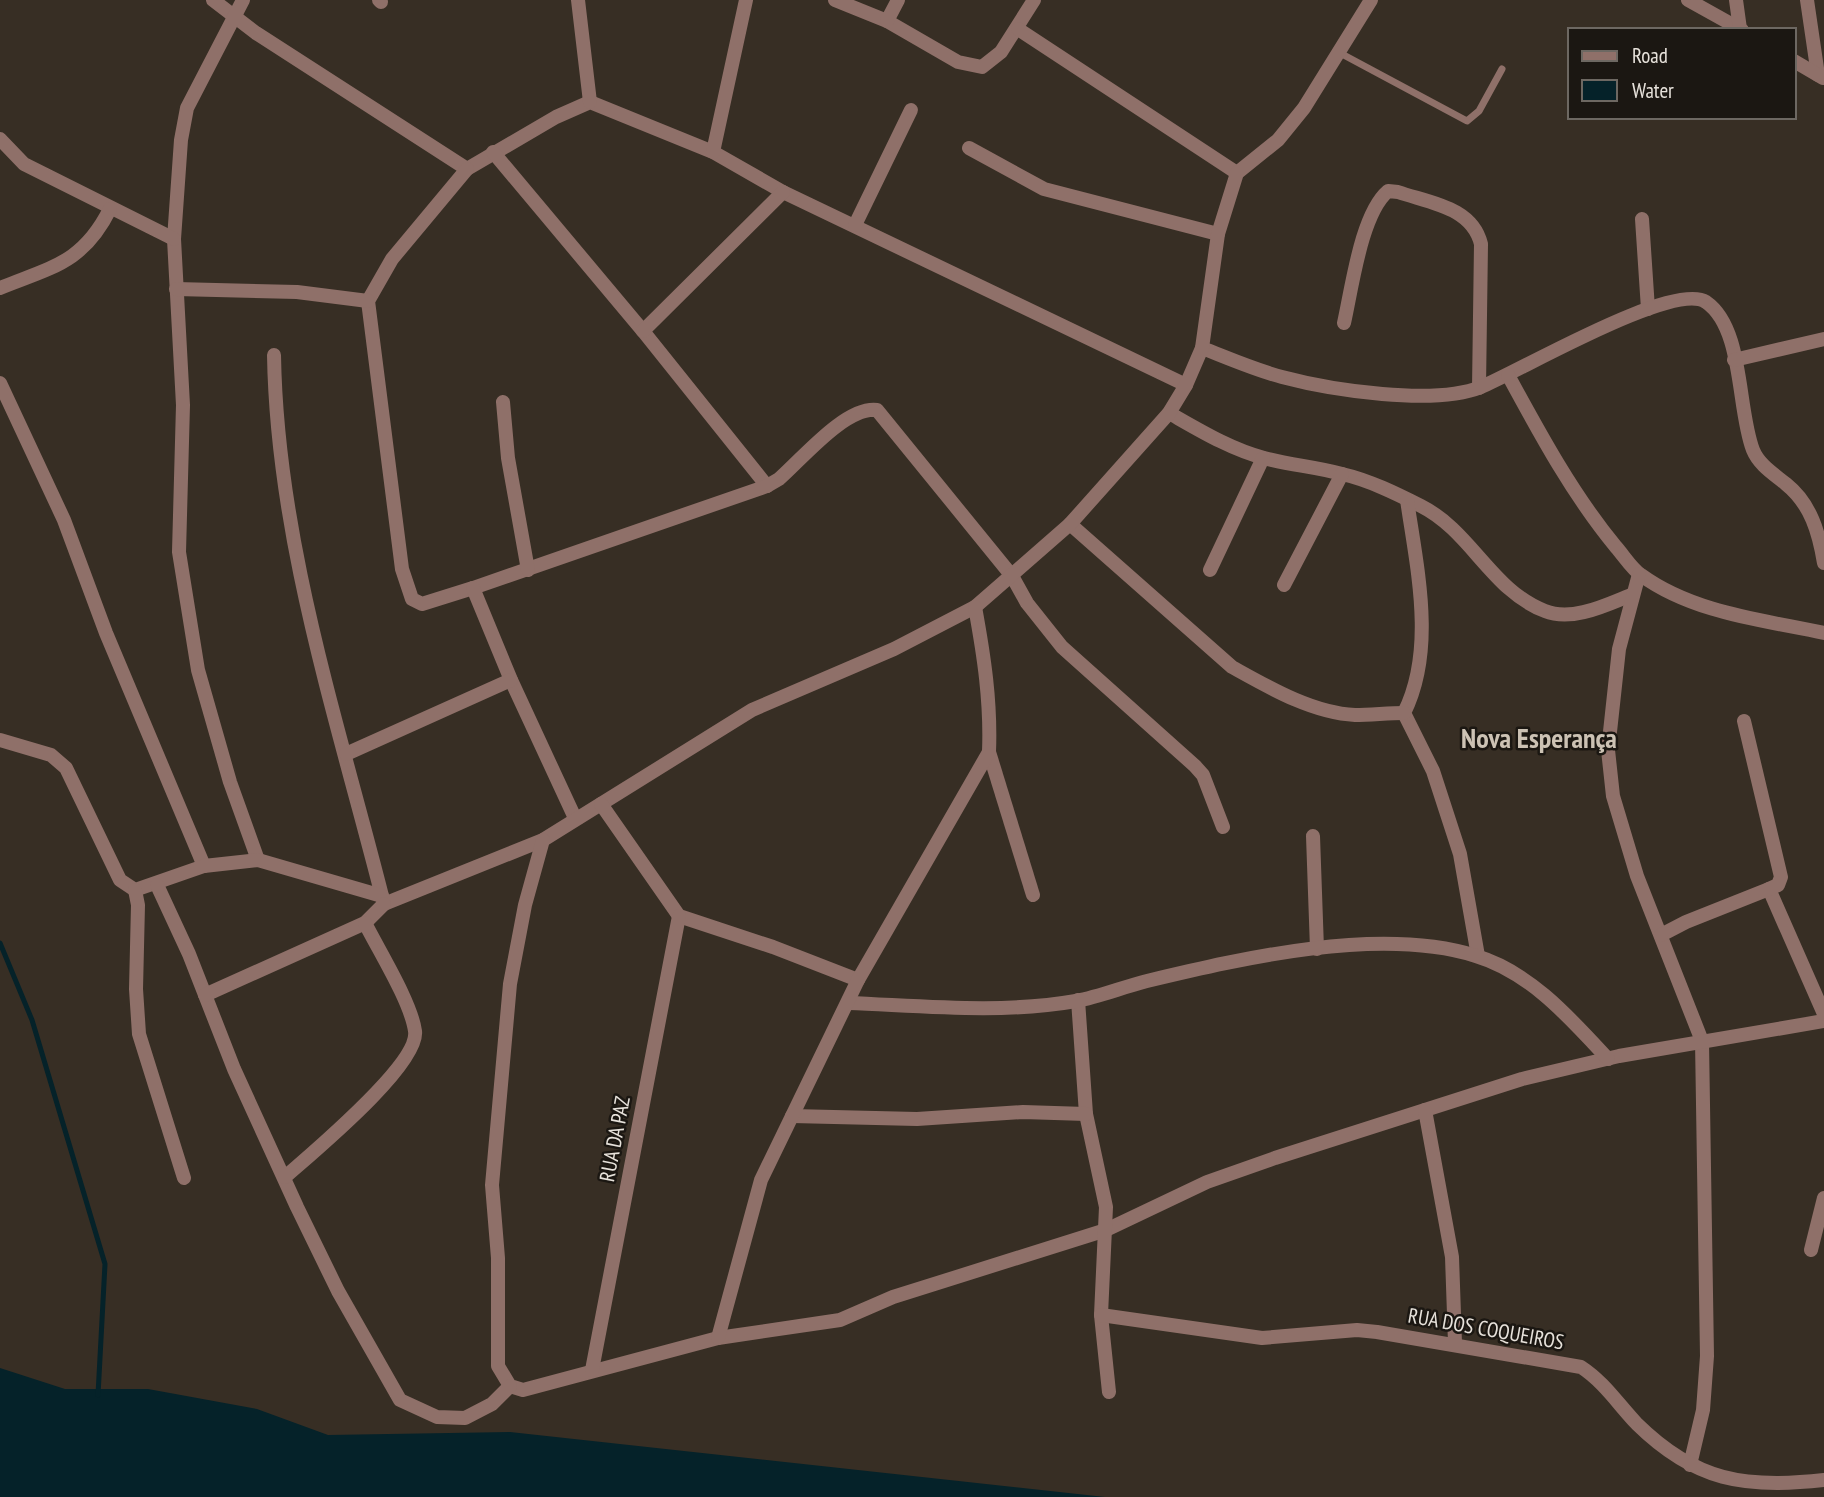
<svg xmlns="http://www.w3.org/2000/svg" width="1824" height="1497" font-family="'PT Sans Narrow',sans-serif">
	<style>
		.water { fill: #052229 }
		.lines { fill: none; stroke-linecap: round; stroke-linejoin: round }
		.stream { stroke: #052229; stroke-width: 5 }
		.service { stroke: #8f7069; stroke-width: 7 }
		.minor { stroke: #8f7069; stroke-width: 14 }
		.labels { text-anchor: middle; stroke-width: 5; stroke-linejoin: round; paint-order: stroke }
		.street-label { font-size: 21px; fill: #e7e2db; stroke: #1b1712 }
		.district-label { font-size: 28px; font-weight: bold; fill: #ccc2b4; stroke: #1b1712 }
	</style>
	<rect width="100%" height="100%" fill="#372e24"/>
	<polygon class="water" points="0,1368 65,1389 148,1389 257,1409 328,1435 510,1432 1105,1497 0,1497"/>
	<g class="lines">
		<polyline class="stream" points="0,943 32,1020 105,1264 98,1395"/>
		<polyline class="service" points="1340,53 1467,121 1479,111 1502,69"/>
		<g class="minor">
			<polyline points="213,0 256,33 467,169 556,117 590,102 713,152 783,192 1186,385"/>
			<polyline points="243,0 187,108 181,140 174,239 183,405 179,552 198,670 230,782 258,860"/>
			<polyline points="379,0 381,2"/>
			<polyline points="578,0 590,102"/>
			<polyline points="835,0 887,21 958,62 982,67 1001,52 1034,0"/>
			<polyline points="1688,0 1742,30"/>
			<polyline points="1736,0 1740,29"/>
			<polyline points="1807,0 1818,75"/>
			<polyline points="887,21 898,0"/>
			<polyline points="1018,29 1237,173"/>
			<polyline points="1794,61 1823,78"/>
			<polyline points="0,139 24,164 174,239"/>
			<polyline points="969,148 1044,189 1218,234"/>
			<polyline points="493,152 643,331 767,486"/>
			<polyline points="713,152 746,0"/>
			<path d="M467,169L392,259L368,301L402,569L412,599L422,604L473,588L767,486L779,479C803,458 846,406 877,410L1012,576L1027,603L1062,647L1195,766L1203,775L1223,827"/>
			<polyline points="1642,219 1648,309"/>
			<polyline points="855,225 911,110"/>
			<path d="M0,288C52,267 83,263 110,209"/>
			<polyline points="176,289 297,292 368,301"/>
			<path d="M1344,323C1352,288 1361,214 1388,191L1398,192C1430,203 1472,207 1481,244L1479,388"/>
			<polyline points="643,331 783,192"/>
			<path d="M1202,348C1228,358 1255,370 1282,377C1331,390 1434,406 1481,387C1520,371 1673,281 1706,302C1744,328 1737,409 1753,450C1759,465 1774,474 1786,484C1811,504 1819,533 1824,563"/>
			<path d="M274,355C277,539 337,719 382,896"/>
			<polyline points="1734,360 1824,339"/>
			<path d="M1508,375C1540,434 1573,495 1616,547C1624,556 1632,569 1641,575C1693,613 1763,620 1824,633"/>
			<polyline points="0,383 64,520 106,633 204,866"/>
			<polyline points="503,402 508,458 528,570"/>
			<path d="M1169,413C1199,430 1230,449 1264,458C1290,465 1317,467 1342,474C1369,480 1397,494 1421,506C1471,531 1492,591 1545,611C1572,622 1606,605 1631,595"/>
			<path d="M1407,500C1417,569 1436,649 1404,713L1433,771L1460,854L1478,956"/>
			<path d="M1070,524L1232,667C1268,687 1312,713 1355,715C1371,715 1388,713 1404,713"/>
			<polyline points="1210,570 1263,458"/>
			<polyline points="1639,574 1619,649 1608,750 1613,796 1637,876 1702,1041 1707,1356 1703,1410 1690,1465"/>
			<polyline points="1284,585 1342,474"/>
			<polyline points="473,588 511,680 575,818"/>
			<polyline points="0,740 51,755 66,768 120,880 135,890 204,866 258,860 382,896 384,904 543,840 752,710 894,649 975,607 1070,524 1169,413 1186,385 1202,348 1218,234 1237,173 1278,140 1304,108 1371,0"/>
			<polyline points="989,752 1033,895"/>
			<polyline points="346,754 511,680"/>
			<polyline points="601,804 679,916 773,947 858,980"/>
			<polyline points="1313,836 1317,949"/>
			<polyline points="543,840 525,905 510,984 492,1185 498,1258 498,1366 510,1386 523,1390 718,1338 840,1320 893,1297 1106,1230 1207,1182 1275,1158 1522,1079 1619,1056 1824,1021"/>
			<polyline points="157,885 189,954 234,1069 297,1207 338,1291 400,1400 437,1417 465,1418 492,1404 510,1386"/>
			<polyline points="1769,889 1824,1014"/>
			<polyline points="135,890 138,905 136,989 139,1034 184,1178"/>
			<polyline points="1661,935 1686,922 1769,889 1778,885 1781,877 1744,721"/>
			<polyline points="205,995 365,923 384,904"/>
			<polyline points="1078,1000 1086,1114 1106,1207 1101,1315 1109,1392"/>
			<path d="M849,1003C924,1006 1001,1014 1076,1001C1099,997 1123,987 1147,981C1243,958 1380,926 1476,956C1530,972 1571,1019 1608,1059"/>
			<polyline points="1425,1110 1452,1257 1455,1343"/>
			<polyline points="792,1116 917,1119 1023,1112 1086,1114"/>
			<path d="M285,1177C312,1153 420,1064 415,1031C411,1002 379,951 365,923"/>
			<polyline points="1811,1250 1824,1198"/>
			<path d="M1101,1315L1262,1338L1357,1330L1377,1332L1581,1367C1604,1382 1618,1404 1637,1424C1695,1481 1745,1489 1824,1480"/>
			<path d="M718,1338L761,1180L858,980L989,752C991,702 984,656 975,607"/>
			<polyline points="592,1370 679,916"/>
		</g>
	</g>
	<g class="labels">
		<g class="street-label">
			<text transform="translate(615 1139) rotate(-79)" y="7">RUA DA PAZ</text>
			<text transform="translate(1486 1329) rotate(10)" y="7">RUA DOS COQUEIROS</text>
		</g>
		<g class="district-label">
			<text x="1539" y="748">Nova Esperança</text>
		</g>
	</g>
	<rect x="1568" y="28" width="228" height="91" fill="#1b1712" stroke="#6d6862" stroke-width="2"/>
	<rect x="1582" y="51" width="35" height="10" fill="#8f7069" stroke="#6d6862" stroke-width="2"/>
	<text x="1632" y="63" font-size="21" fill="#e7e2db">Road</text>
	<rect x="1582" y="80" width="35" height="21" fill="#052229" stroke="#6d6862" stroke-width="2"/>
	<text x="1632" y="98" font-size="21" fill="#e7e2db">Water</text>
</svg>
